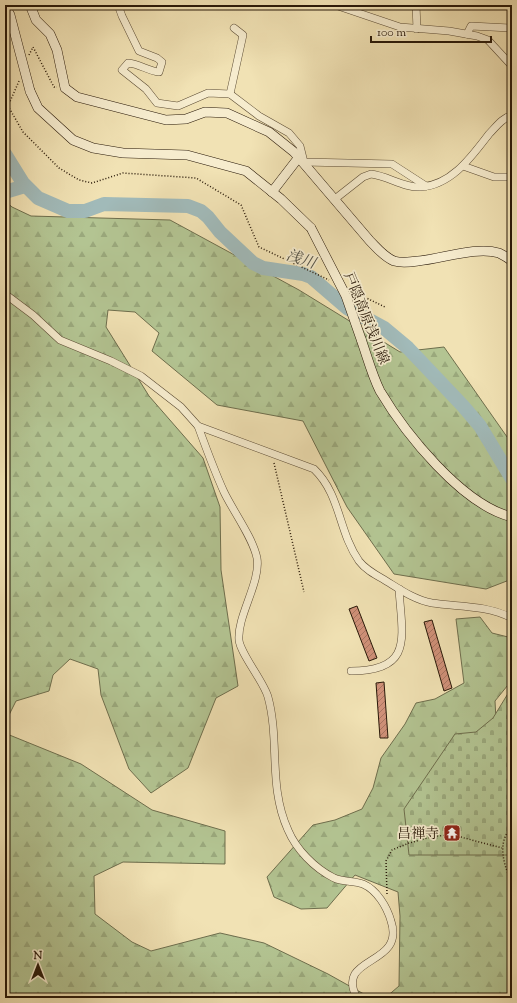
<svg xmlns="http://www.w3.org/2000/svg" width="517" height="1003" font-family="'Sorts Mill Goudy','Noto Serif JP',serif">
	<style>
		.forest { fill: url(#forest-firs); stroke: #6e6e4d }
		.cemetery { fill: url(#cemetery-stones); stroke: #6e6e4d }
		.lines { fill: none; stroke-linecap: round; stroke-linejoin: round }
		.river { stroke: #a1bab9; stroke-width: 14 }
		.building { fill: url(#building-hatch); stroke: #281808 }
		.street-casing { stroke: #5a4a33; stroke-width: 8 }
		.secondary-casing { stroke: #281808; stroke-width: 10 }
		.path { stroke: #281808; stroke-width: 1.5; stroke-dasharray: 1 2; stroke-linecap: butt }
		.street { stroke: #f6ecce; stroke-width: 7 }
		.secondary { stroke: #f6ecce; stroke-width: 9 }
		.secondary-bridge-casing { stroke: #281808; stroke-width: 10; stroke-linecap: butt }
		.secondary-bridge { stroke: #f6ecce; stroke-width: 9 }
		.labels { text-anchor: middle; stroke-width: 3.5; stroke-linejoin: round; paint-order: stroke }
		.street-label { font-size: 14px; fill: #281808; stroke: #f6ecce }
		.poi-label { font-size: 14px; fill: #281808; stroke: #f6ecce; text-anchor: end }
		.water-label { font-size: 15px; font-style: italic; fill: #525146; stroke: #f6ecce }
	</style>
	<defs>
		<pattern id="forest-firs" width="22" height="20" patternUnits="userSpaceOnUse"><rect width="22" height="20" fill="#b3c492"/><path d="M5 1l3.5 6h-7zM16 11l3.5 6h-7z" fill="#9aa87c"/></pattern>
		<pattern id="cemetery-stones" width="16" height="16" patternUnits="userSpaceOnUse"><rect width="16" height="16" fill="#b3c492"/><path d="M2 7V4a2 2 0 0 1 4 0v3zM10 15v-3a2 2 0 0 1 4 0v3z" fill="#9aa87c"/></pattern>
		<pattern id="building-hatch" width="6" height="6" patternUnits="userSpaceOnUse"><rect width="6" height="6" fill="#d09179"/><path d="M-1 1l2-2M0 6l6-6M5 7l2-2" fill="none" stroke="#a97561"/></pattern>
	</defs>
	<rect width="100%" height="100%" fill="#f1e2b4"/>
	<filter id="stains"><feTurbulence type="fractalNoise" baseFrequency=".005" numOctaves="4"/><feColorMatrix values="0 0 0 0 .2 0 0 0 0 .09 0 0 0 0 .02 0 0 0 .5 -.17"/></filter>
	<radialGradient id="worn" r=".72"><stop offset=".6" stop-color="#630" stop-opacity="0"/><stop offset="1" stop-color="#630" stop-opacity=".3"/></radialGradient>
	<g class="forest">
		<polygon points="5,201 12,207 31,216 170,220 299,290 400,352 444,347 512,444 512,579 486,589 394,574 347,507 303,421 217,405 152,351 159,333 135,312 108,310 106,327 149,396 203,458 220,507 221,570 238,686 216,698 188,768 151,793 129,769 101,695 98,669 70,659 53,675 49,691 16,701 8,717 7,734 81,764 152,810 225,831 225,864 123,862 94,876 95,914 132,942 151,951 220,933 264,943 328,974 371,998 5,998"/>
		<polygon points="480,617 492,633 512,638 512,680 495,701 496,720 512,741 512,998 385,998 399,986 400,916 398,892 355,875 327,908 301,909 274,897 267,877 313,825 335,820 362,809 373,788 381,758 405,724 416,703 435,699 464,683 456,619"/>
	</g>
	<polygon class="cemetery" points="512,687 512,855 409,855 404,809 455,734 476,732 493,718"/>
	<g class="lines">
		<g class="river">
			<polyline points="5,154 23,183 38,198 68,211 85,211 104,204 188,206 201,211 208,217 220,232 253,263 263,268 303,274 311,277 347,308 384,328 408,348 463,406 480,426 512,479"/>
			<polyline points="5,192 25,186"/>
		</g>
	</g>
	<g class="building">
		<polygon points="357,606 377,658 369,661 349,609"/>
		<polygon points="432,620 452,688 444,691 424,622"/>
		<polygon points="384,682 388,738 380,738 376,683"/>
	</g>
	<g class="lines">
		<g class="street-casing">
			<g id="street">
				<path d="M118,5L122,16L139,51L157,58L162,62L159,72C148,71 140,64 128,63L122,70L146,89L157,103L178,106L208,93L230,94L259,116L289,133L300,146L304,162L392,164L426,186"/>
				<polyline points="335,5 400,27 449,31 477,36 488,40 512,66"/>
				<polyline points="416,5 417,29"/>
				<polyline points="467,34 471,26 512,28"/>
				<polyline points="230,94 243,35 234,28"/>
				<polyline points="463,166 494,177 512,177"/>
				<path d="M335,199L363,177L371,174C388,176 404,188 421,187C452,185 472,156 489,134C496,127 502,118 512,115"/>
				<path d="M5,294L33,315L60,340L111,361L141,376L181,407L198,426L314,469C341,495 338,531 359,561C365,569 374,574 383,579C398,588 414,600 432,603C460,607 486,605 512,618"/>
				<path d="M198,426C206,448 214,470 224,492C233,511 253,538 257,558C261,582 237,616 239,640C240,653 264,682 268,697C280,741 268,786 288,830C296,849 314,868 334,878C343,882 354,881 363,884C377,890 387,907 391,921C406,967 334,955 357,998"/>
				<path d="M351,671C414,671 402,637 399,589"/>
			</g>
		</g>
		<g class="secondary-casing">
			<g id="secondary">
				<path d="M30,5L36,20L50,34L57,50L65,88L77,97L166,120L186,119L205,112L227,113L269,132L294,152L370,241C377,248 384,257 394,261C401,263 411,262 418,261C442,259 476,246 499,253C503,255 508,258 512,261"/>
				<polyline points="30,91 38,108 73,140 93,148 123,153 187,155 246,171 281,199 311,228"/>
				<polyline points="272,192 299,157"/>
				<path d="M361,339C367,356 372,375 380,391C405,433 462,505 512,517"/>
			</g>
		</g>
		<g class="path">
			<polyline points="29,55 33,47 54,87 57,87"/>
			<polyline points="19,81 8,106 23,132 59,168 79,180 92,183 123,173 196,178 241,205 259,247 329,280"/>
			<polyline points="354,292 385,307"/>
			<polyline points="274,463 304,592"/>
			<path d="M512,827C496,842 504,866 512,883"/>
			<polyline points="387,894 386,861 392,850 409,843 435,836 453,835 502,848"/>
		</g>
		<use href="#street" class="street"/>
		<use href="#secondary" class="secondary"/>
		<g class="secondary-bridge-casing">
			<g id="secondary-bridge">
				<polyline points="5,6 10,15 30,91"/>
				<polyline points="311,228 346,296 361,339"/>
			</g>
		</g>
		<use href="#secondary-bridge" class="secondary-bridge"/>
	</g>
	<defs>
		<g id="temple-square" transform="scale(0.9)"><rect x="-9" y="-9" width="18" height="18" rx="4" fill="#8f2418" stroke="#f6ecce"/><path d="M0-6L5-2H3V0L6.5 2.5H4V6H1.5V3h-3V6H-4V2.5H-6.5L-3 0V-2H-5Z" fill="#fff"/></g>
	</defs>
	<g fill-rule="evenodd">
		<use href="#temple-square" x="452" y="833"/>
	</g>
	<g class="labels">
		<g class="street-label">
			<text transform="translate(367 318) rotate(68)" y="5">戸隠高原浅川線</text>
		</g>
		<g class="poi-label">
			<text x="439" y="838">昌禅寺</text>
		</g>
		<g class="water-label">
			<text transform="translate(301 259) rotate(18)" y="5">浅川</text>
		</g>
	</g>
	<rect width="517" height="1003" fill="none" stroke="#f1e2b4" stroke-width="20"/>
	<rect x="6" y="6" width="505" height="991" fill="none" stroke="#281808" stroke-width="2"/>
	<rect x="10" y="10" width="497" height="983" fill="none" stroke="#281808"/>
	<g transform="translate(38 965)" stroke="#f6ecce" stroke-width="3" paint-order="stroke">
	<path d="M0-3L7 15L0 10L-7 15Z" fill="#281808"/>
	<text y="-6" font-size="11" font-weight="bold" text-anchor="middle" fill="#281808">N</text>
	</g>
	<path d="M371 36v6h120v-6" fill="none" stroke="#281808" stroke-width="2"/>
	<text x="377" y="36" font-size="12" fill="#281808" stroke="#f6ecce" stroke-width="3" paint-order="stroke">100 m</text>
	<rect width="100%" height="100%" filter="url(#stains)"/>
	<rect width="100%" height="100%" fill="url(#worn)"/>
</svg>
